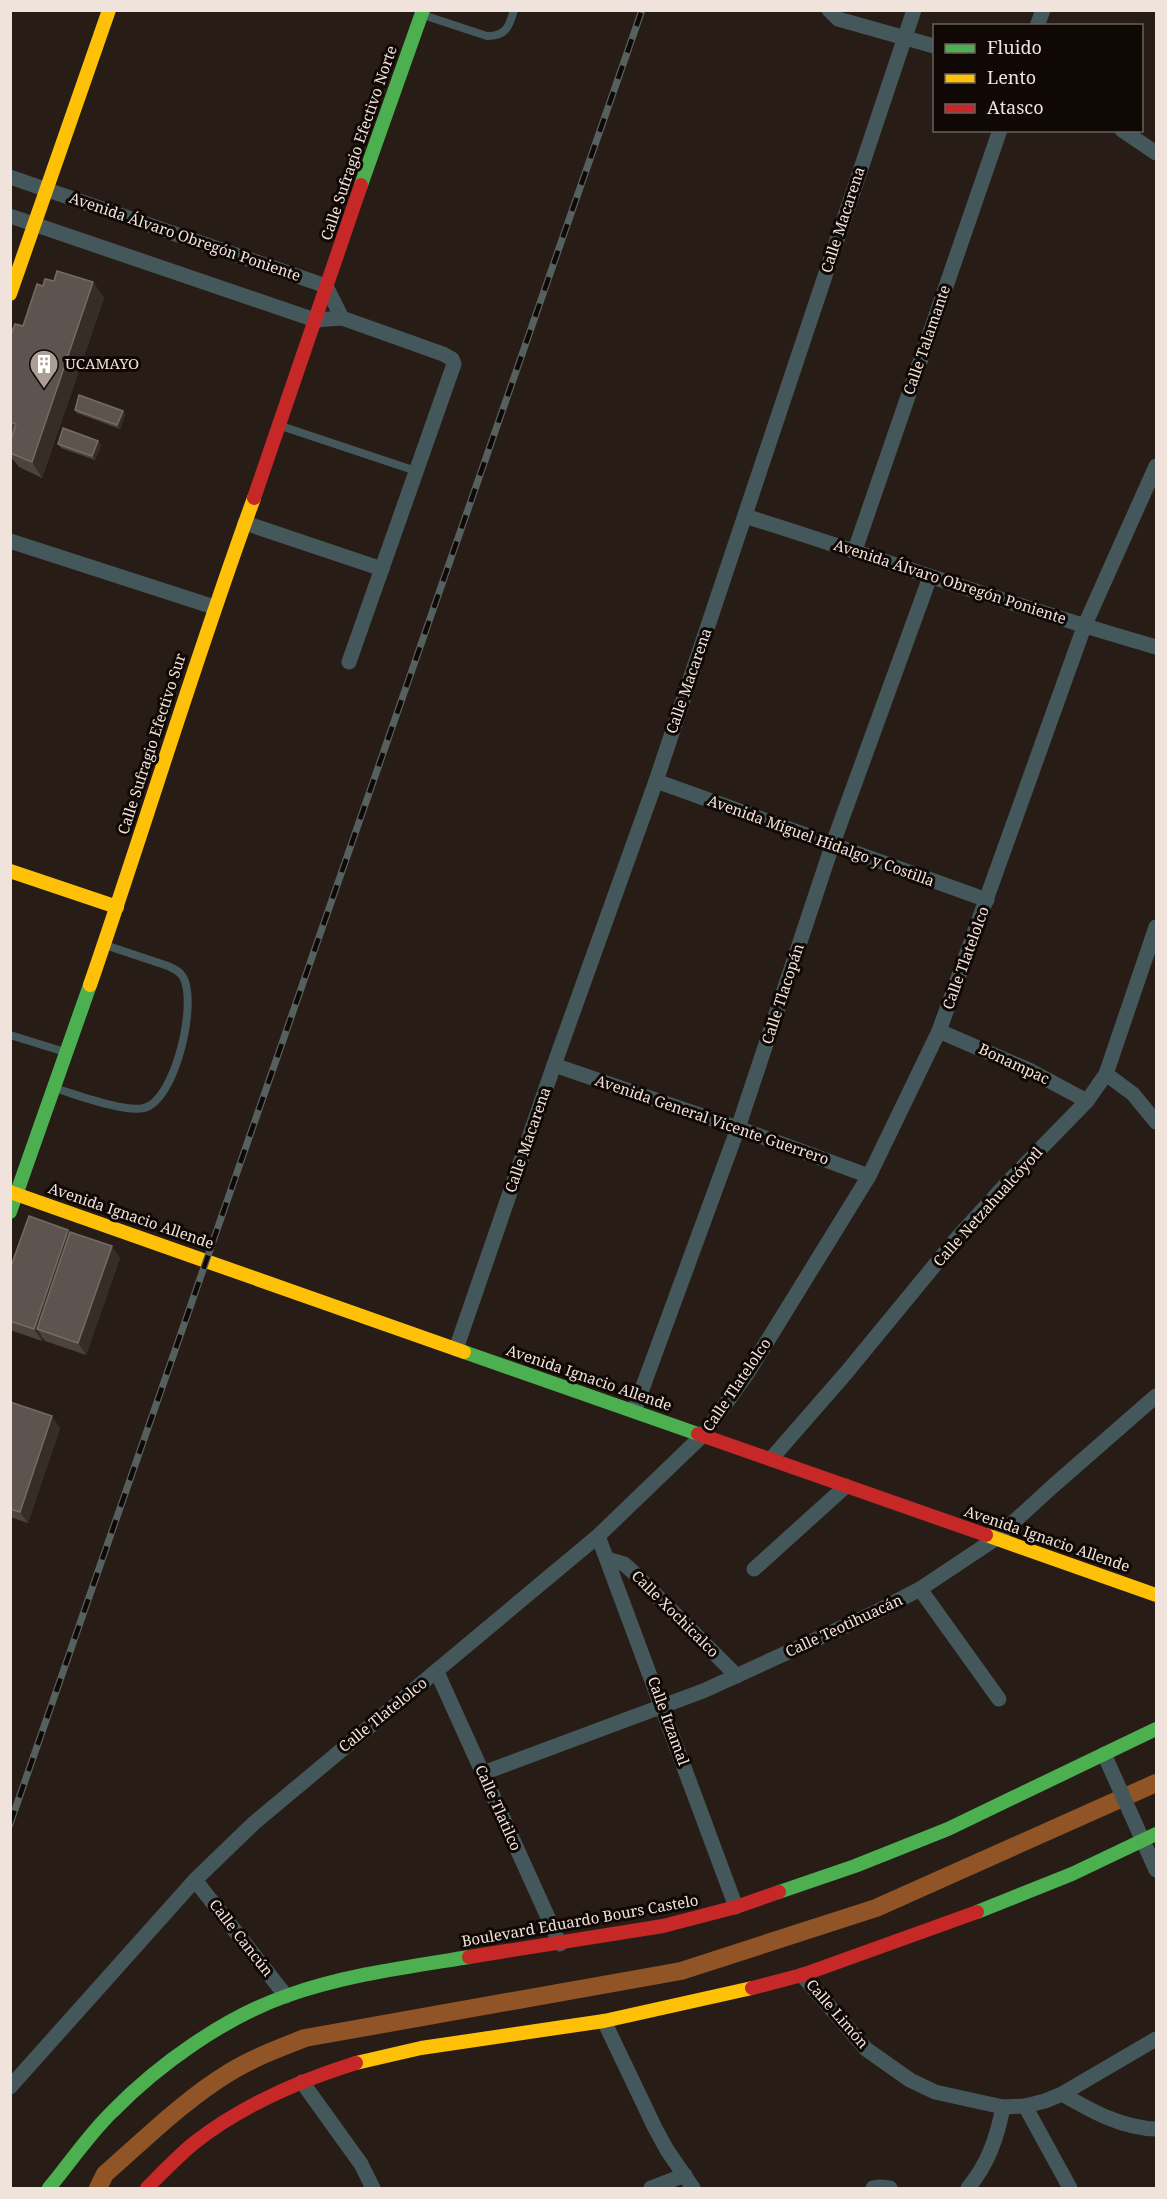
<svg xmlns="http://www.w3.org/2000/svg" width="1167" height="2199" font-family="'Noto Serif',serif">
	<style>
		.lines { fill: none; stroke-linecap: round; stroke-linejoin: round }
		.canal { stroke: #915426; stroke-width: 18 }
		.lane { stroke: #44585b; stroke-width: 8 }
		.street { stroke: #44585b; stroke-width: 15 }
		.fast { stroke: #4caf50; stroke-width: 14 }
		.slow { stroke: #ffc107; stroke-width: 14 }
		.jam { stroke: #c62828; stroke-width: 14 }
		.rail-casing { stroke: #566060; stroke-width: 7 }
		.rail { stroke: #100804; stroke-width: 4.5; stroke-dasharray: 14; stroke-linecap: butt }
		.wall { fill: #4b433e }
		.shaded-wall { fill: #352d27 }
		.building { fill: #5d544f; stroke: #746b65; stroke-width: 1.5 }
		.labels { text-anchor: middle; stroke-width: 6; stroke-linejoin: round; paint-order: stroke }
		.street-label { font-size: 15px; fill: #f0e3db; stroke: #100804 }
		.poi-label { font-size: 15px; fill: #f0e3db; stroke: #100804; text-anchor: start }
	</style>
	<rect width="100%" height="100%" fill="#271d16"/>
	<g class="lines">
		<path class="canal" d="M98,2188L105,2174C145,2139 184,2100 230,2072C253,2058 279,2048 305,2038L681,1971L876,1908L1156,1783"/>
		<g class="lane">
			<path d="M423,15L487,36C506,36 509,27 514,10"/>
			<polyline points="281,426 416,471"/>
			<polyline points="10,1035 65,1052"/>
			<path d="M54,1088C75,1094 125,1113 144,1108C175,1101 198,1003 183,977C180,971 174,969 168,966L105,945"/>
		</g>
		<g class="street">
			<polyline points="829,10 838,19 934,46"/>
			<polyline points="1037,26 1043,10"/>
			<polyline points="1122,130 1156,153"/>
			<polyline points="10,177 326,286 342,318"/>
			<polyline points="10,216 315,320 342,318 443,354 452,359 454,364 349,662"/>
			<path d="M745,516C882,559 1018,608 1156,647"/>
			<polyline points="245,523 382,569"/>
			<polyline points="10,541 214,607"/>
			<polyline points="855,550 1000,130"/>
			<polyline points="656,781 987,900"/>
			<polyline points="939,1031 1031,1071 1087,1101"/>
			<polyline points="554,1065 738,1128 869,1176"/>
			<polyline points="1106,1074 1133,1094 1156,1122"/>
			<polyline points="456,1349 554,1065 656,781 914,10"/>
			<polyline points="634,1411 738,1128 832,846 930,577"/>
			<polyline points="771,1459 846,1373 957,1238 1008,1182 1087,1101 1106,1074 1156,927"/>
			<polyline points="598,1536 736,1907"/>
			<polyline points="607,1559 624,1564 632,1571 737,1676"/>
			<polyline points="754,1569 846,1486"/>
			<polyline points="920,1589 999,1699"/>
			<polyline points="437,1672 560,1944"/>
			<polyline points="1104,1754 1156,1870"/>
			<polyline points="483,1773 703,1691 876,1612 920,1589 995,1539 1053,1486 1156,1396"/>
			<polyline points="195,1880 286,1996"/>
			<polyline points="802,1975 866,2049 910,2080 935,2092 1003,2107 1025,2106 1045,2101 1062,2094 1156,2039"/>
			<polyline points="604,2021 655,2128 667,2150 693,2188"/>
			<polyline points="302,2082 361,2164 373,2188"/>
			<polyline points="10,2087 195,1880 254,1823 598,1536 704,1434 747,1374 869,1176 939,1031 1084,627 1156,466"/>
			<path d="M1062,2094C1092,2111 1121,2128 1156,2129"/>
			<polyline points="1025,2106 1070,2188"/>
			<polyline points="651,2188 685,2175"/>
			<polyline points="873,2188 880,2187 890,2188"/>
			<path d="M968,2188C988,2164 997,2138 1003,2107"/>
		</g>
		<g class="fast">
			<polyline points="361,185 423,10"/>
			<polyline points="10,1212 90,985"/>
			<polyline points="464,1352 698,1434"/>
			<polyline points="779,1892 855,1866 948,1829 1156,1729"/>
			<polyline points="977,1912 1072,1874 1156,1834"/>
			<path d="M49,2188C70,2163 89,2134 113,2111C159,2064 224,2018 286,1996C345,1975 407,1967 469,1957"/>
		</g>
		<g class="slow">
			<polyline points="10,294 109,10"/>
			<polyline points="10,871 117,907"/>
			<path d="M90,985C146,823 195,659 254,498"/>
			<polyline points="10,1192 464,1352"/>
			<polyline points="986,1535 1156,1595"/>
			<polyline points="356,2063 421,2048 604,2021 752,1988"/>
		</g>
		<g class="jam">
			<polyline points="254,498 361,185"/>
			<polyline points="698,1434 986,1535"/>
			<polyline points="469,1957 663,1926 736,1907 779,1892"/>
			<polyline points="752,1988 802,1975 977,1912"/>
			<path d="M147,2188C162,2173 177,2157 194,2143C241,2106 298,2081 356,2063"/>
		</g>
		<g class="rail-casing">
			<polyline id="rail" points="10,1824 642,10"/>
		</g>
		<use href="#rail" class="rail"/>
	</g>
	<g class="wall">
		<polygon points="54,281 93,282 104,298 42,478 19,467 10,456 10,443 13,434 10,433 10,337 23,326 43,286"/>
		<polygon points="75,410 123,411 125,415 120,429 77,413"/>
		<polygon points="98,441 101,445 95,460 61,448 58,444"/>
		<polygon points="68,1230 70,1232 120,1258 86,1355 45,1341 43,1338 42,1341 10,1330 10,1269"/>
		<polygon points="10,1402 60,1428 28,1523 10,1517"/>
	</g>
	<g class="shaded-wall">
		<polygon points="93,282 104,298 42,478 32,462"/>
		<polygon points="123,411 125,415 120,429 117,425"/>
		<polygon points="98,441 101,445 95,460 92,456"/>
		<polygon points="68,1230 76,1242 37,1329 43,1338 42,1341 34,1329"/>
		<polygon points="112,1246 120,1258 86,1355 78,1343"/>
		<polygon points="52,1416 60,1428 28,1523 20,1512"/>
	</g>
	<g class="building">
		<polygon points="57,271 93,282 32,462 10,453 10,443 16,424 10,422 10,337 15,324 23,326 37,284 43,286 45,279 54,281"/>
		<polygon points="79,395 123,411 117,425 75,410"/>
		<polygon points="63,428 98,441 92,456 58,444"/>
		<polygon points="29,1216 68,1230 34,1329 10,1321 10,1269"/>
		<polygon points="70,1232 112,1246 78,1343 37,1329"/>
		<polygon points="10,1402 52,1416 20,1512 10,1509"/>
	</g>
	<defs>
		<g id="building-pin" transform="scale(1.5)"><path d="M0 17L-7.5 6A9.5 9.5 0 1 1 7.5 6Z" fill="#aa9e96" stroke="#100804"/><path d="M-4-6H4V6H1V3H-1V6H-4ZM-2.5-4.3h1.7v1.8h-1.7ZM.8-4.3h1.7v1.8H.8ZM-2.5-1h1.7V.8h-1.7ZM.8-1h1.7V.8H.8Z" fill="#fff"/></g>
	</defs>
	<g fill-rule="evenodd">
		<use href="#building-pin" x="44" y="364"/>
	</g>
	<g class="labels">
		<g class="street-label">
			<text transform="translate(359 143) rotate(-71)" y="5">Calle Sufragio Efectivo Norte</text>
			<text transform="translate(843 220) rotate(-72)" y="5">Calle Macarena</text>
			<text transform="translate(185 237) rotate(19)" y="5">Avenida Álvaro Obregón Poniente</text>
			<text transform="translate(927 340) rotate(-71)" y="5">Calle Talamante</text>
			<text transform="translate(950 582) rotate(18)" y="5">Avenida Álvaro Obregón Poniente</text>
			<text transform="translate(689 681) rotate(-71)" y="5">Calle Macarena</text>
			<text transform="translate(152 744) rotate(-72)" y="5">Calle Sufragio Efectivo Sur</text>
			<text transform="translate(821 841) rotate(20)" y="5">Avenida Miguel Hidalgo y Costilla</text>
			<text transform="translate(966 958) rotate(-70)" y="5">Calle Tlatelolco</text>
			<text transform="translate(783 994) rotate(-72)" y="5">Calle Tlacopán</text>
			<text transform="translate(1014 1064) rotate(25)" y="5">Bonampac</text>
			<text transform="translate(712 1120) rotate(19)" y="5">Avenida General Vicente Guerrero</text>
			<text transform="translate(528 1140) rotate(-71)" y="5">Calle Macarena</text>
			<text transform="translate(988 1207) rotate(-48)" y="5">Calle Netzahualcóyotl</text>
			<text transform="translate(131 1216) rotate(19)" y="5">Avenida Ignacio Allende</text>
			<text transform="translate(589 1378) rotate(19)" y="5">Avenida Ignacio Allende</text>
			<text transform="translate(737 1385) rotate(-56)" y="5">Calle Tlatelolco</text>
			<text transform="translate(1047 1539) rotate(19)" y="5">Avenida Ignacio Allende</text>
			<text transform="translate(675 1614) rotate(45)" y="5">Calle Xochicalco</text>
			<text transform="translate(844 1626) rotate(-25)" y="5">Calle Teotihuacán</text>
			<text transform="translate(383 1715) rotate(-39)" y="5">Calle Tlatelolco</text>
			<text transform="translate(668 1721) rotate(70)" y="5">Calle Itzamal</text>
			<text transform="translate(498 1808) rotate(66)" y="5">Calle Tlatilco</text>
			<text transform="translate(580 1921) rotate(-10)" y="5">Boulevard Eduardo Bours Castelo</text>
			<text transform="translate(241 1938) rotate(52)" y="5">Calle Cancún</text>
			<text transform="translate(837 2014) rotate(49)" y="5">Calle Limón</text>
		</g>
		<g class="poi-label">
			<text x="65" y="369">UCAMAYO</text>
		</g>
	</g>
	<rect width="1167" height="2199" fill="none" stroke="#f0e3db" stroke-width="24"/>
	<rect x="933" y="24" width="210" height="108" fill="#100804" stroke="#6a605a" stroke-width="1.5"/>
	<rect x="945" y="44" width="30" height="9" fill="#4caf50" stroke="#6a605a" stroke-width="1.5"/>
	<text x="987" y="54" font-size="18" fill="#f0e3db">Fluido</text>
	<rect x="945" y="74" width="30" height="9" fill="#ffc107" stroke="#6a605a" stroke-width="1.5"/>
	<text x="987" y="84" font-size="18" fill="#f0e3db">Lento</text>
	<rect x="945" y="104" width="30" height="9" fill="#c62828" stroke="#6a605a" stroke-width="1.5"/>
	<text x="987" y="114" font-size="18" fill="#f0e3db">Atasco</text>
</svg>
